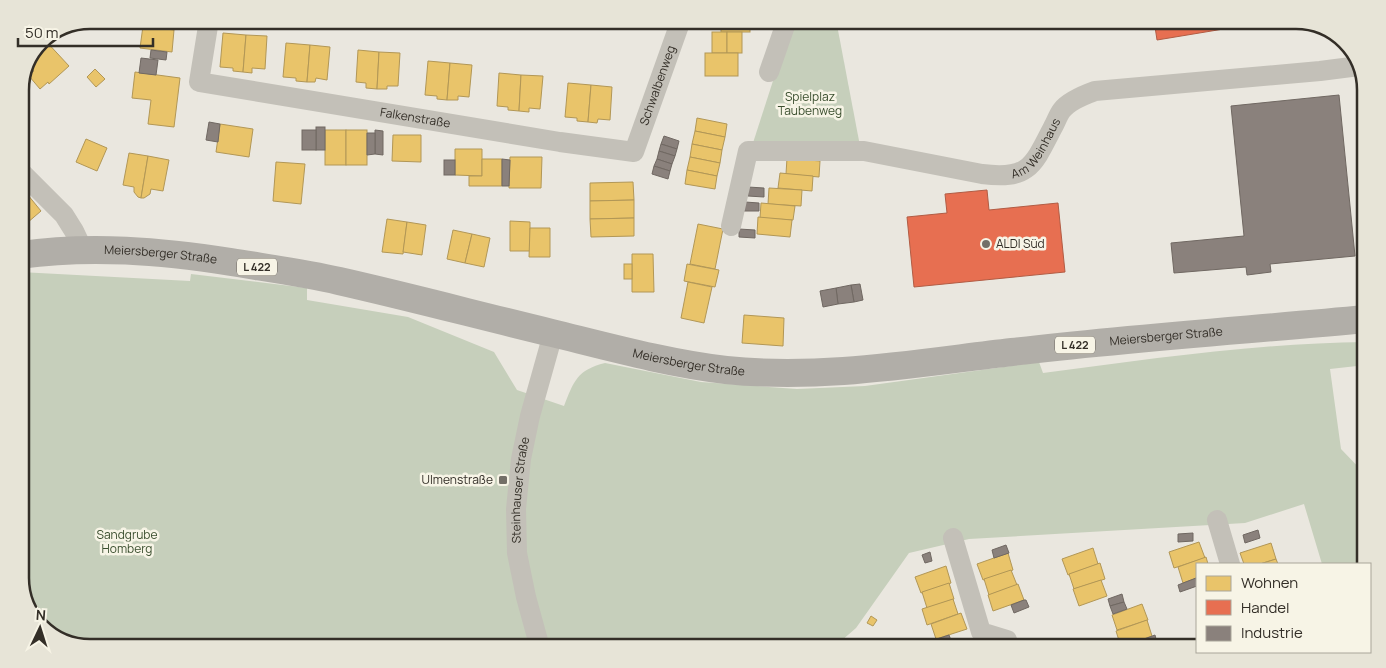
<svg xmlns="http://www.w3.org/2000/svg" width="1386" height="668" font-family="Manrope,sans-serif">
	<style>
		.green { fill: #c6cfbb }
		.homes { fill: #e9c46a; stroke: #b29756 }
		.shops { fill: #e76f51; stroke: #b15c44 }
		.industry { fill: #8a817c; stroke: #706862 }
		.lines { fill: none; stroke-linecap: round; stroke-linejoin: round }
		.street { stroke: #c3c0b8; stroke-width: 20 }
		.primary { stroke: #b1aea8; stroke-width: 28 }
		.poi-dot { fill: #736f67; stroke: #f7f4e6; stroke-width: 2 }
		.labels { text-anchor: middle; stroke-width: 5; stroke-linejoin: round; paint-order: stroke }
		.shield { fill: #f7f4e6; stroke: #6e6960; stroke-width: 1 }
		.shield-label { font-size: 11px; font-weight: bold; fill: #332e27 }
		.street-label { font-size: 12px; fill: #332e27; stroke: #f7f4e6 }
		.park-label { font-size: 12px; fill: #3a4e2e; stroke: #f7f4e6 }
		.poi-label { font-size: 12px; fill: #332e27; stroke: #f7f4e6; text-anchor: start }
		.rim { fill: none; stroke: #332e27; stroke-width: 2.5 }
	</style>
	<rect width="100%" height="100%" fill="#eae7df"/>
	<g class="green">
		<polygon points="791,25 837,25 860,146 752,146"/>
		<path d="M20,272L190,281L191,274L307,288V300L408,317L494,352L517,390L564,406C574,381 577,370 605,363L701,382L797,389L865,386L1039,362L1043,373C1150,359 1258,343 1366,342V365L1330,369L1341,449L1366,475V564H1322L1304,504L1245,523L969,539L909,553L856,628L833,648H90L59,641L32,617L20,583Z"/>
	</g>
	<g class="homes">
		<polygon points="143,20 176,20 174,30 143,26"/>
		<rect x="721" y="20" width="29" height="12"/>
		<polygon points="143,26 174,30 172,52 140,48"/>
		<rect x="712" y="32" width="15" height="21"/>
		<rect x="727" y="32" width="15" height="21"/>
		<polygon points="223,33 246,35 243,72 233,71 233,68 220,67"/>
		<polygon points="246,35 267,36 265,69 252,68 252,73 243,72"/>
		<polygon points="44,39 69,66 49,84 48,82 40,89 29,76 34,71 29,66 41,40"/>
		<polygon points="286,43 310,45 307,82 296,81 296,78 283,77"/>
		<polygon points="310,45 330,47 327,80 316,78 315,82 307,82"/>
		<polygon points="358,50 379,52 377,89 366,88 366,83 356,82"/>
		<polygon points="379,52 400,53 398,86 387,86 387,89 377,89"/>
		<rect x="705" y="53" width="33" height="23"/>
		<polygon points="428,61 450,63 447,100 437,99 437,96 425,95"/>
		<polygon points="450,63 472,65 469,97 458,96 458,100 447,100"/>
		<polygon points="95,69 105,79 96,87 87,77"/>
		<polygon points="135,72 180,78 174,127 148,124 151,100 132,98"/>
		<polygon points="499,73 521,75 519,111 508,110 508,107 497,106"/>
		<polygon points="521,75 543,76 540,109 529,108 529,112 519,111"/>
		<polygon points="568,83 591,85 588,122 577,121 577,118 565,117"/>
		<polygon points="591,85 612,87 610,120 598,119 597,123 588,122"/>
		<polygon points="697,118 727,124 725,137 695,131"/>
		<polygon points="220,124 253,129 249,157 216,152"/>
		<rect x="325" y="130" width="21" height="35"/>
		<rect x="346" y="130" width="21" height="35"/>
		<polygon points="695,131 725,137 722,150 692,144"/>
		<polygon points="393,135 421,135 421,162 392,161"/>
		<polygon points="86,139 107,148 97,171 76,162"/>
		<polygon points="692,144 722,150 720,163 690,157"/>
		<polygon points="455,149 482,149 482,176 455,175"/>
		<polygon points="129,153 148,156 141,198 138,197 134,192 134,187 123,185"/>
		<polygon points="148,156 169,160 163,191 151,189 150,194 144,198 141,198"/>
		<polygon points="510,157 542,157 541,188 509,188"/>
		<polygon points="690,157 720,163 717,176 687,170"/>
		<polygon points="787,158 820,161 819,177 786,174"/>
		<polygon points="482,159 502,159 502,186 469,186 469,176 482,176"/>
		<polygon points="276,162 305,164 301,204 273,201"/>
		<polygon points="687,170 717,176 715,189 685,184"/>
		<polygon points="780,173 813,176 812,191 778,188"/>
		<polygon points="633,182 634,200 590,201 590,183"/>
		<polygon points="769,188 802,190 801,206 768,204"/>
		<polygon points="23,189 41,211 20,229 20,192"/>
		<polygon points="634,200 634,218 590,219 590,201"/>
		<polygon points="761,203 795,206 793,220 760,218"/>
		<polygon points="758,217 792,220 790,237 757,234"/>
		<polygon points="634,218 634,236 591,237 590,219"/>
		<polygon points="387,219 407,222 403,254 382,252"/>
		<polygon points="510,221 530,222 530,251 510,251"/>
		<polygon points="407,222 426,225 422,255 403,252"/>
		<polygon points="698,224 723,229 715,269 690,264"/>
		<polygon points="530,228 550,228 550,257 529,257"/>
		<polygon points="453,230 472,234 465,263 447,259"/>
		<polygon points="472,234 490,238 484,267 465,263"/>
		<polygon points="632,254 653,254 654,292 632,292"/>
		<rect x="624" y="264" width="8" height="15"/>
		<polygon points="687,264 719,270 715,287 684,281"/>
		<polygon points="688,282 712,287 704,323 681,318"/>
		<polygon points="744,315 784,318 783,346 742,343"/>
		<polygon points="1199,542 1205,558 1174,568 1169,552"/>
		<polygon points="1271,543 1276,559 1260,564 1244,564 1240,553"/>
		<polygon points="1093,548 1098,564 1068,575 1062,559"/>
		<polygon points="1008,553 1013,570 983,580 977,564"/>
		<polygon points="1206,557 1208,564 1197,564 1197,578 1183,583 1178,567"/>
		<polygon points="1276,559 1278,564 1260,564"/>
		<polygon points="1100,563 1105,579 1074,589 1069,574"/>
		<polygon points="946,566 951,583 921,593 915,577"/>
		<polygon points="1011,570 1017,585 989,595 984,579"/>
		<polygon points="1101,580 1107,596 1079,606 1073,589"/>
		<polygon points="949,583 954,599 927,608 922,592"/>
		<polygon points="1018,584 1024,600 993,611 988,595"/>
		<polygon points="953,599 958,614 927,625 922,609"/>
		<polygon points="1142,604 1148,620 1117,630 1112,615"/>
		<polygon points="961,613 967,629 936,639 931,624"/>
		<polygon points="871,616 877,620 873,626 867,623"/>
		<polygon points="1147,620 1152,636 1121,647 1116,631"/>
	</g>
	<g class="shops">
		<polygon points="1154,20 1278,20 1157,40"/>
		<polygon points="987,190 989,210 1058,203 1065,272 914,287 907,217 947,213 945,194"/>
	</g>
	<g class="industry">
		<polygon points="151,50 167,52 166,60 150,58"/>
		<polygon points="141,58 158,60 156,75 139,73"/>
		<polygon points="1339,95 1355,256 1270,264 1271,272 1247,275 1246,267 1174,273 1171,243 1244,236 1231,106"/>
		<polygon points="209,122 220,124 218,142 206,140"/>
		<rect x="316" y="127" width="9" height="23"/>
		<rect x="302" y="130" width="14" height="20"/>
		<polygon points="375,130 383,131 383,155 375,154"/>
		<polygon points="367,133 375,133 375,154 367,155"/>
		<polygon points="664,136 679,141 677,149 661,144"/>
		<polygon points="661,144 677,149 675,156 659,151"/>
		<polygon points="659,151 675,156 672,164 657,159"/>
		<polygon points="502,159 510,160 509,186 502,186"/>
		<polygon points="657,159 672,164 670,171 654,166"/>
		<rect x="444" y="160" width="11" height="15"/>
		<polygon points="654,166 670,171 668,179 652,174"/>
		<polygon points="748,187 764,188 764,197 748,196"/>
		<polygon points="745,202 759,203 759,211 744,211"/>
		<polygon points="739,229 755,230 755,238 739,237"/>
		<polygon points="860,284 863,300 854,302 851,285"/>
		<polygon points="851,285 854,302 838,304 836,288"/>
		<polygon points="836,288 838,304 823,307 820,291"/>
		<polygon points="1258,530 1260,538 1245,543 1243,535"/>
		<polygon points="1193,533 1193,541 1178,542 1178,534"/>
		<polygon points="1006,545 1009,553 994,558 992,550"/>
		<polygon points="930,552 932,561 925,563 922,555"/>
		<polygon points="1196,578 1197,586 1180,592 1178,585"/>
		<polygon points="1122,594 1124,602 1110,606 1108,599"/>
		<polygon points="1024,600 1026,600 1029,607 1014,613 1011,605"/>
		<polygon points="1124,602 1127,609 1113,614 1110,606"/>
		<polygon points="949,635 952,643 937,648 934,640"/>
		<polygon points="1155,635 1157,643 1142,648 1139,641"/>
		<polygon points="1088,641 1090,648 1082,648 1080,644"/>
		<polygon points="1160,642 1162,648 1143,648 1157,643"/>
	</g>
	<g class="lines">
		<g class="street">
			<path id="s1" d="M209,20L199,82L560,142L634,152L681,20"/>
			<polyline points="769,72 787,20"/>
			<polyline points="20,171 64,215 74,231 83,250"/>
			<path id="s2" d="M731,226L748,151H864L982,174C1029,180 1033,166 1053,127C1056,122 1058,115 1062,110C1069,101 1084,95 1095,91L1320,71L1359,66"/>
			<polyline points="1217,520 1230,564"/>
			<polyline points="953,538 981,632 1007,640 1009,648"/>
			<path id="s3" d="M540,648L526,597L517,553L516,509L521,459L530,416L553,334"/>
		</g>
		<path class="primary" id="s4" d="M20,255C91,245 161,251 231,262C267,268 304,273 339,281C410,297 481,316 552,333C609,347 667,363 726,370C822,380 917,363 1012,352C1129,338 1248,330 1366,319"/>
	</g>
	<g class="poi-dot">
		<circle cx="986" cy="244" r="5"/>
		<rect x="498" y="475" width="10" height="10" rx="2.5"/>
	</g>
	<g class="labels">
		<g class="shield">
			<rect x="237" y="258.5" width="40" height="17" rx="4"/>
			<rect x="1055" y="336.5" width="40" height="17" rx="4"/>
		</g>
		<g class="shield-label">
			<text x="257" y="271">L 422</text>
			<text x="1075" y="349">L 422</text>
		</g>
		<g class="street-label">
			<text dy="4" stroke="none"><textPath href="#s1" startOffset="574">Schwalbenweg</textPath></text>
			<text dy="4" stroke="none"><textPath href="#s1" startOffset="282">Falkenstraße</textPath></text>
			<text dy="4" stroke="none"><textPath href="#s2" startOffset="380">Am Weinhaus</textPath></text>
			<text dy="4" stroke="none"><textPath href="#s4" startOffset="141">Meiersberger Straße</textPath></text>
			<text dy="4" stroke="none"><textPath href="#s4" startOffset="1161">Meiersberger Straße</textPath></text>
			<text dy="4" stroke="none"><textPath href="#s4" startOffset="681">Meiersberger Straße</textPath></text>
			<text dy="4" stroke="none"><textPath href="#s3" startOffset="161">Steinhauser Straße</textPath></text>
		</g>
		<g class="park-label">
			<text x="810" y="101">Spielplaz<tspan x="810" dy="14">Taubenweg</tspan></text>
			<text x="127" y="539">Sandgrube<tspan x="127" dy="14">Homberg</tspan></text>
		</g>
		<g class="poi-label">
			<text x="996" y="248">ALDI Süd</text>
			<text x="493" y="484" text-anchor="end">Ulmenstraße</text>
		</g>
	</g>
	<path d="M0 0H1386V668H0ZM90 29H1296A61 61 0 0 1 1357 90V578A61 61 0 0 1 1296 639H90A61 61 0 0 1 29 578V90A61 61 0 0 1 90 29Z" fill="#e7e4d7" fill-rule="evenodd"/>
	<path class="rim" d="M90 29H1296A61 61 0 0 1 1357 90V578A61 61 0 0 1 1296 639H90A61 61 0 0 1 29 578V90A61 61 0 0 1 90 29Z"/>
	<rect x="1196" y="563" width="175" height="90" fill="#f7f4e6" stroke="#a9a59a"/>
	<rect x="1206" y="576" width="25" height="15" fill="#e9c46a" stroke="#a9a59a"/>
	<text x="1241" y="588" font-size="15" fill="#332e27">Wohnen</text>
	<rect x="1206" y="600" width="25" height="15" fill="#e76f51" stroke="#a9a59a"/>
	<text x="1241" y="613" font-size="15" fill="#332e27">Handel</text>
	<rect x="1206" y="626" width="25" height="15" fill="#8a817c" stroke="#a9a59a"/>
	<text x="1241" y="638" font-size="15" fill="#332e27">Industrie</text>
	<g transform="translate(40 628) rotate(4)" stroke="#f7f4e6" stroke-width="4" paint-order="stroke">
	<path d="M0-4L9 19L0 12L-9 19Z" fill="#332e27"/>
	<text y="-8" font-size="14" font-weight="bold" text-anchor="middle" fill="#332e27">N</text>
	</g>
	<path d="M18 38v8h135v-8" fill="none" stroke="#332e27" stroke-width="2.5"/>
	<text x="25" y="38" font-size="15" fill="#332e27" stroke="#f7f4e6" stroke-width="4" paint-order="stroke">50 m</text>
</svg>
